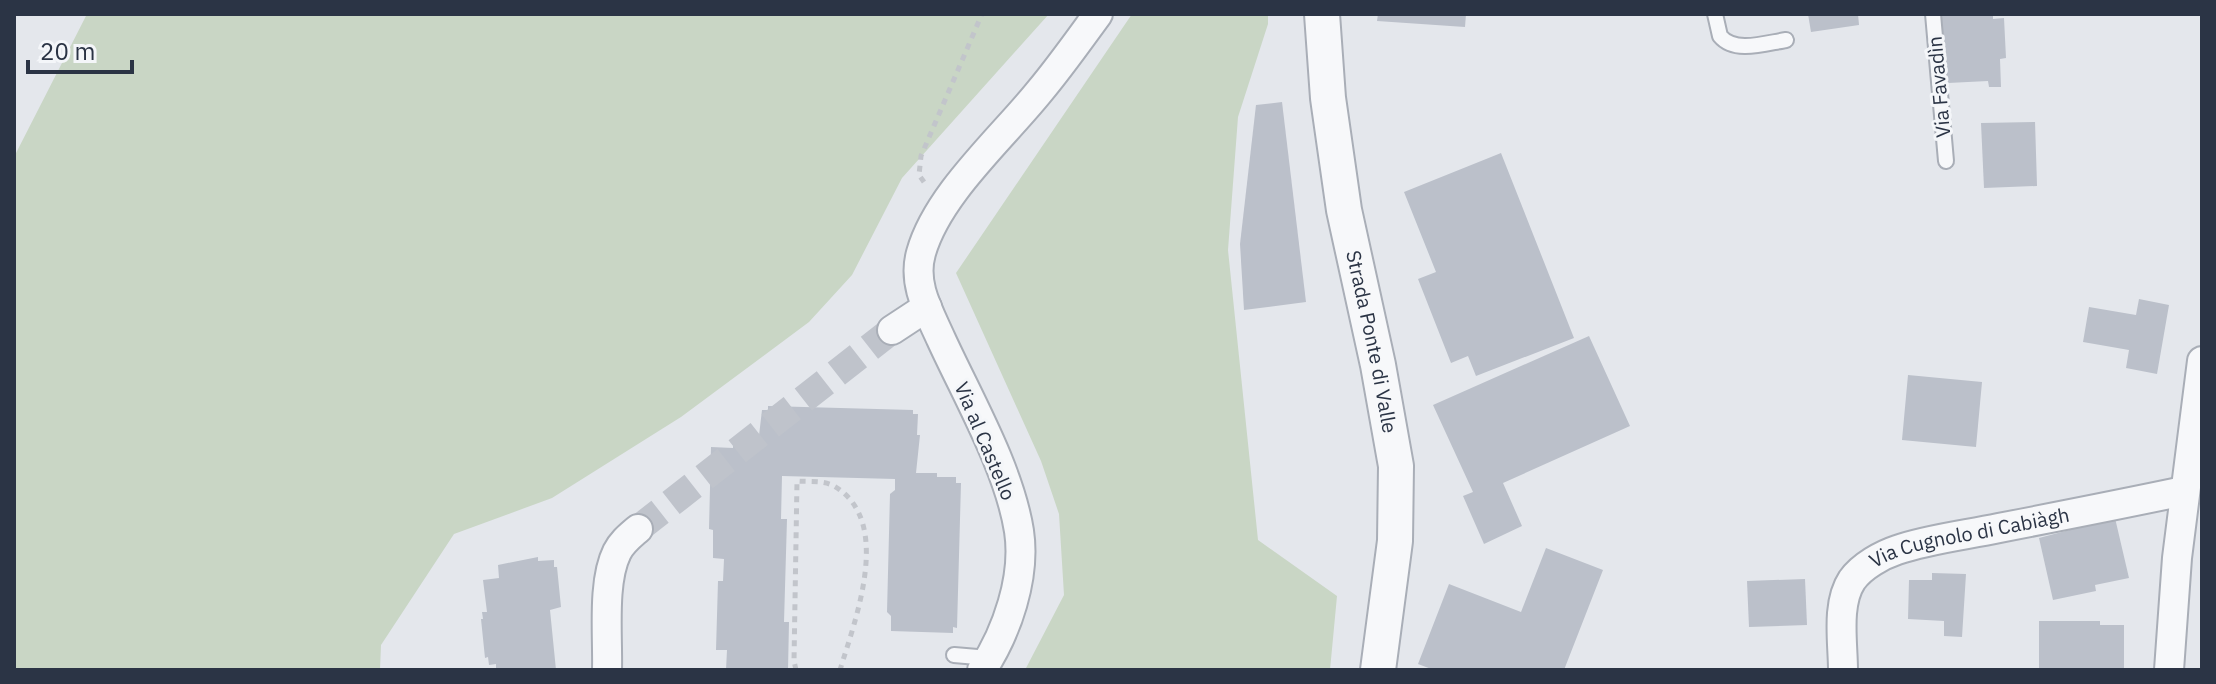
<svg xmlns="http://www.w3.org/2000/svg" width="2216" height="684" font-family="'IBM Plex Sans',sans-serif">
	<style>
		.green { fill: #c9d6c5 }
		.building { fill: #bbc0ca }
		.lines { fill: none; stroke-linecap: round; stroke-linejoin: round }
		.minor-tunnel { stroke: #bfc3cb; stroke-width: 28; stroke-dasharray: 28 14; stroke-linecap: butt }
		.service-casing { stroke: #a9aeb7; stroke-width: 18 }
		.minor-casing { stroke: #a9aeb7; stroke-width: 32 }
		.tertiary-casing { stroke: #a9aeb7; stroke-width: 38 }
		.path { stroke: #c2c5cb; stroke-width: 5; stroke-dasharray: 6 6; stroke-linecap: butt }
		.service { stroke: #f7f8fa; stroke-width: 14 }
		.minor { stroke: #f7f8fa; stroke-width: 28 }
		.tertiary { stroke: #f7f8fa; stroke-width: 34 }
		.labels { text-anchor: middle; stroke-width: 6; stroke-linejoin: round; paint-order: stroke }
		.street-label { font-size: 20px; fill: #2b3445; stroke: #f4f6f9 }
	</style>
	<rect width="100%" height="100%" fill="#e4e7ec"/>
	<g class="green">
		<polygon points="87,14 1049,14 902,178 852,275 809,322 681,417 552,498 454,534 381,645 380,670 14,670 14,157"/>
		<polygon points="1132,14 1268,14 1268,24 1238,117 1228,250 1258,540 1337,596 1330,670 1025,670 1064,595 1059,514 1041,461 956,273"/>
	</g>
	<g class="building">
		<polygon points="1378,14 1466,14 1465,27 1377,21"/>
		<polygon points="1808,14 1858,14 1859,25 1811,32"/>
		<polygon points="1939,14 1993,14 1993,19 2004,18 2006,58 2000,59 2001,87 1989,87 1988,81 1948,83 1946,63 1942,63"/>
		<polygon points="1282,102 1306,302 1244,310 1240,244 1256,105"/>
		<polygon points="2035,122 2037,186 1984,188 1981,123"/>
		<polygon points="1501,153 1574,338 1476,376 1468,356 1451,363 1418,279 1436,272 1404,192"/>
		<polygon points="2139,299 2169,305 2157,374 2126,368 2129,350 2083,342 2089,307 2136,315"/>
		<polygon points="1589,336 1630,426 1503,483 1522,526 1484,544 1463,496 1473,492 1433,405"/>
		<polygon points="1908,375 1982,382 1976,447 1902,440"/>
		<polygon points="768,406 913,410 913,414 918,414 917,435 920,435 916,473 937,473 937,477 956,477 956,483 961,483 957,628 953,627 953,633 891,631 891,616 887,612 890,494 895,490 895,479 782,476 781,519 787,519 784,622 789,622 788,670 726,670 727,650 716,650 718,581 723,581 724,559 713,558 713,530 709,529 711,447 733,448 733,444 758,444 762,410 768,410"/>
		<polygon points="2115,518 2129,578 2095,585 2096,591 2053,600 2039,538"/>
		<polygon points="1546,548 1603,570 1564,670 1434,670 1418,664 1449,584 1521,612"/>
		<polygon points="538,557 538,561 554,560 554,567 557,567 561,607 550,610 556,670 496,670 496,664 489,665 488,657 485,658 481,619 483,619 482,612 487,612 483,580 499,578 498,565"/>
		<polygon points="1932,573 1966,574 1962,637 1944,636 1944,621 1908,619 1909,580 1932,580"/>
		<polygon points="1805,579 1807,625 1749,627 1747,581"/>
		<polygon points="2039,621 2100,621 2100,625 2124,625 2124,670 2039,670"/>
	</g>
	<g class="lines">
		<polyline class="minor-tunnel" points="638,529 892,330"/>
		<g class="service-casing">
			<g id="service">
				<path d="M1715,14L1720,36C1735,54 1766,43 1786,40"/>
				<polyline points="1933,14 1946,161"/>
				<polyline points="954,655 989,658"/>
			</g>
		</g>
		<g class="minor-casing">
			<g id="minor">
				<polyline points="892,330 927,307"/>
				<path d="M607,670C608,636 602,582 617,552C622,542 630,536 638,529"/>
				<path d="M982,670C1007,632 1026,577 1019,531C1009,468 968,398 941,339C929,312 912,284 921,253C937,195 1001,139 1039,92C1060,67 1079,40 1098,14"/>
				<path id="s1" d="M1843,670C1843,643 1836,604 1852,580C1862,566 1882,555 1897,550C1929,539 1966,535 1999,528C2061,516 2122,504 2184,491"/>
				<polyline points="2169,670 2177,558 2202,361"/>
			</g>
		</g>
		<g class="tertiary-casing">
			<g id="tertiary">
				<path id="s2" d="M1322,14L1328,98L1344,210L1378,365L1396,466L1395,541L1378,670"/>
			</g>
		</g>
		<g class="path">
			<polyline points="924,182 919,175 921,156 982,14"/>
			<path d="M796,670L794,661L797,481C809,482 823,480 834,486C894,521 855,620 840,670"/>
		</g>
		<use href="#service" class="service"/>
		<use href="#minor" class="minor"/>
		<use href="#tertiary" class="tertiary"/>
	</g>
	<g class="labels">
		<g class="street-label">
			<text transform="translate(1939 87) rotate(-95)" y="7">Via Favadìn</text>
			<text dy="7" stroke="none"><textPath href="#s2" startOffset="332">Strada Ponte di Valle</textPath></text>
			<text transform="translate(985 441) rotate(67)" y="7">Via al Castello</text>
			<text dy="7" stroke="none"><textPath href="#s1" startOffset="220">Via Cugnolo di Cabiàgh</textPath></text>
		</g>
	</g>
	<rect width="2216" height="684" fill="none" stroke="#2b3445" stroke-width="32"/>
	<path d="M28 60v12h104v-12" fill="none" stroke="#2b3445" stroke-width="4"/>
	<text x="40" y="60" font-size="24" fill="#2b3445" stroke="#f4f6f9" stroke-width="6" paint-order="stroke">20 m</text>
</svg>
